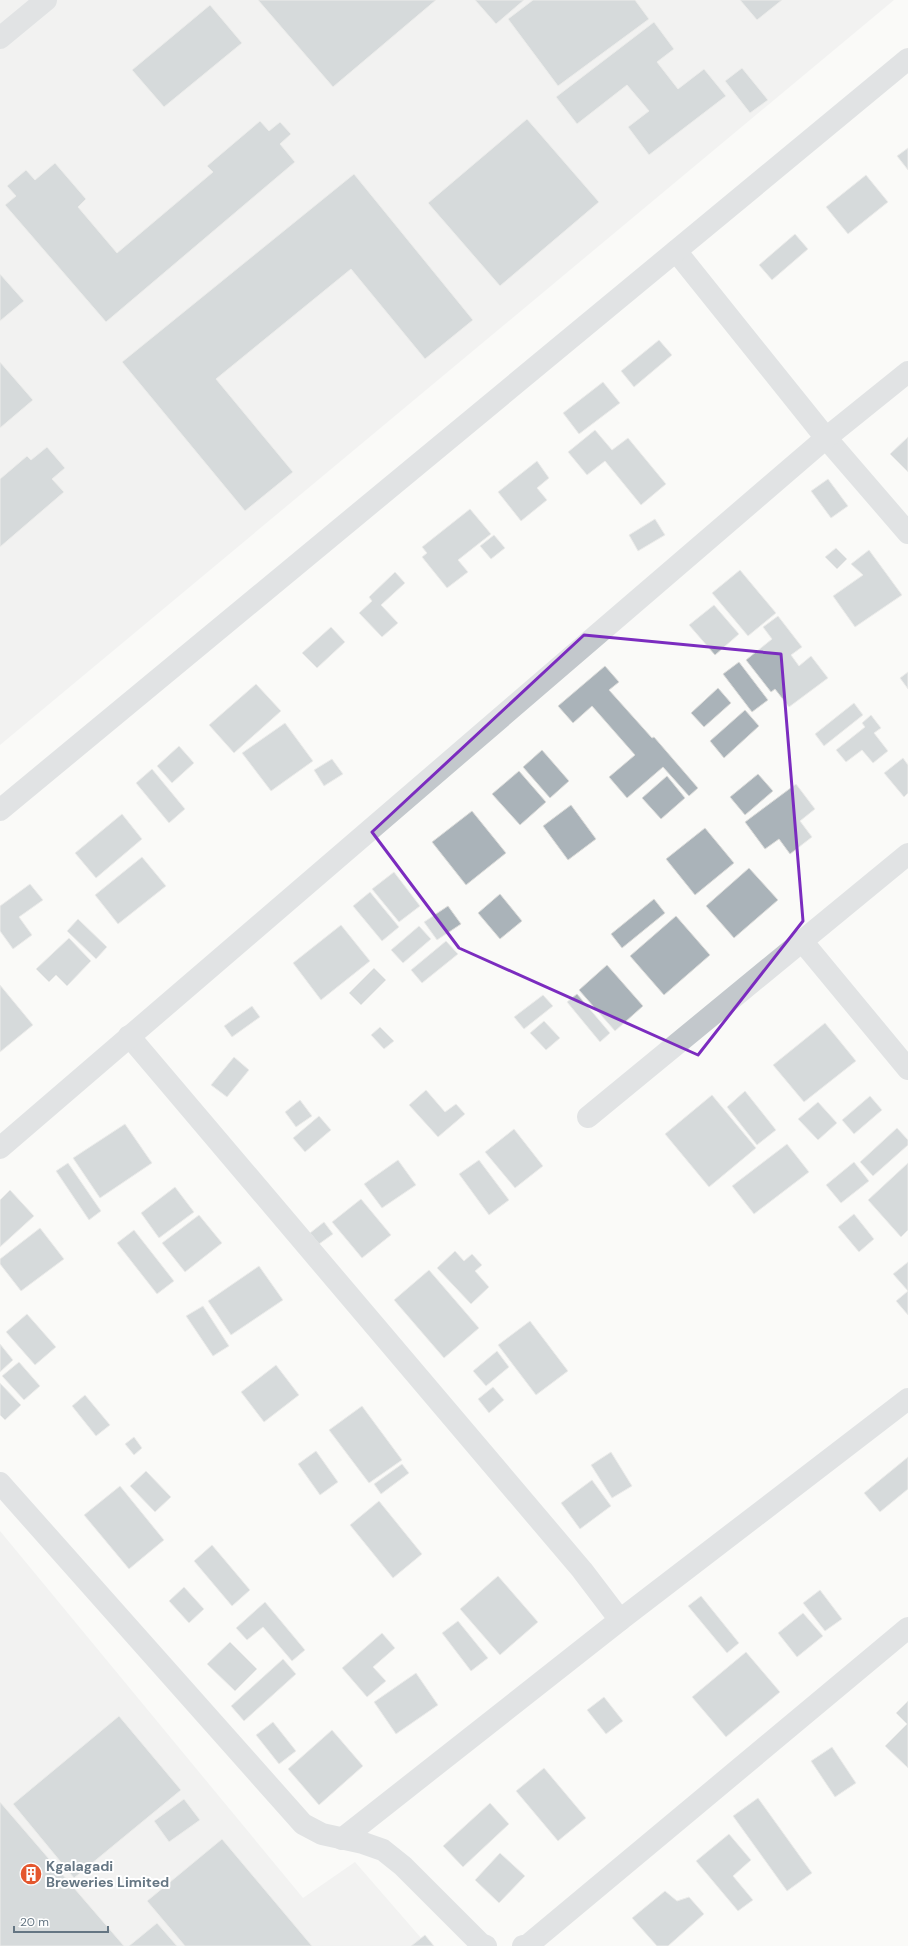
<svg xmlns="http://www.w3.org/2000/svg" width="908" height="1946" font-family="'DM Sans',sans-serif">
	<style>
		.built { fill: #e8e9e9 }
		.building { fill: #aab3b9; stroke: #dcdcda }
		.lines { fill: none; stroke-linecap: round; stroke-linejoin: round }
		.street { stroke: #c3c8cc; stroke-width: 22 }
		.marked { fill: none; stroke: #7b2cbf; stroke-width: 3; stroke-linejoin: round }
		.labels { text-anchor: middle; stroke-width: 4; stroke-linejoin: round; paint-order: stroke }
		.poi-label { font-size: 14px; font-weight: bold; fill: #657683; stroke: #fff; text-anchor: start }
	</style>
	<rect width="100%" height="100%" fill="#fafaf8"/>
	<g class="built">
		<polygon points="0,0 894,0 0,745"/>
		<polygon points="0,1531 303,1898 355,1862 428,1946 0,1946"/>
	</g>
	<g class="building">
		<polygon points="258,0 436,0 333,87"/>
		<polygon points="475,0 524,0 496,24"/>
		<polygon points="533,0 635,0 649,19 558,86 508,19"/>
		<polygon points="740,0 782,0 757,20"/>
		<polygon points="210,5 242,43 164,107 132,70"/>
		<polygon points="654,22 674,49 657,62 678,89 704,69 726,96 649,155 628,127 649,111 627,85 577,124 556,97"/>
		<polygon points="742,68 768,100 750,113 725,81"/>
		<polygon points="527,119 599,202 500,286 428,203"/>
		<polygon points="260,121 269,131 280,122 291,134 280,144 295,162 106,322 5,205 16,196 7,186 26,170 35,180 55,163 86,199 78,207 117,253 213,172 207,166"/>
		<polygon points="908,148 908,170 897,156"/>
		<polygon points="354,174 473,320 425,359 351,269 216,379 293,472 245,511 122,362"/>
		<polygon points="866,175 888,202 848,234 826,207"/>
		<polygon points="795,234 808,249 772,280 759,265"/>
		<polygon points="0,274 24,301 0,321"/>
		<polygon points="659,340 672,355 634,387 621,371"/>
		<polygon points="0,362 33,400 0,428"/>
		<polygon points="603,382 620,403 579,434 563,413"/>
		<polygon points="595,430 612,450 628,438 666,484 641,505 605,461 587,475 568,452"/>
		<polygon points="908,437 908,472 890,454"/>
		<polygon points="47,447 65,468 52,479 64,492 0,547 0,479 27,456 31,460"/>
		<polygon points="537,461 549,478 537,488 547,500 521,521 498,492"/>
		<polygon points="828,479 848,506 831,518 811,491"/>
		<polygon points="470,509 491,534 458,560 468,572 447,588 422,557 427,553 422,547"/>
		<polygon points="655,519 665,535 638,551 629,535"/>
		<polygon points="494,535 505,548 491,559 480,546"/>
		<polygon points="836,548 847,559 837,569 825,557"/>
		<polygon points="869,550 902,595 855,627 833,596 863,575 851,564"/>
		<polygon points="740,570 776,613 748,636 712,593"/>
		<polygon points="395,572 405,583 381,605 398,623 382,637 359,613 372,601 369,597"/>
		<polygon points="714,605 739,634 715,655 689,625"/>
		<polygon points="778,616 802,647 791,655 799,666 811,656 828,678 789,707 775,689 771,692 746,660 772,639 763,627"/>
		<polygon points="331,627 345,642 317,668 302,653"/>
		<polygon points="739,662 768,700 752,712 723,674"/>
		<polygon points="605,666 619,682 609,690 652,738 654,737 698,788 689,796 663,767 627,798 609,777 635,755 592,706 573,723 558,706"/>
		<polygon points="908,672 908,689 900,678"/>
		<polygon points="256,684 281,711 234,753 209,725"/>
		<polygon points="718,688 731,703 704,727 691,713"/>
		<polygon points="854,703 863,715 824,746 815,734"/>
		<polygon points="745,710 759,726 724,758 710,741"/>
		<polygon points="871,715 881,728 874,733 888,751 873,763 862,750 846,762 836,750 865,727 862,723"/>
		<polygon points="285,723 313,761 271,791 242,753"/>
		<polygon points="179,746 194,763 172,783 157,766"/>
		<polygon points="542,750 569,781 550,798 523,767"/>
		<polygon points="903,758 908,765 908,793 904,797 884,773"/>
		<polygon points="332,759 343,774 324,786 314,770"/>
		<polygon points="152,769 185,809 169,823 136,783"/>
		<polygon points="519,771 546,802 520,825 492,794"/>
		<polygon points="758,774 773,791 745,815 730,797"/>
		<polygon points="667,776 685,798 661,819 642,798"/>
		<polygon points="796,784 815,809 800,821 812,837 790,854 779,839 765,849 745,822"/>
		<polygon points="571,805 596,839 568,860 543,826"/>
		<polygon points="472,811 506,853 466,885 432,842"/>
		<polygon points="122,814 142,839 96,878 75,853"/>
		<polygon points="705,828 734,863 695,895 666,859"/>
		<polygon points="142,857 166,886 118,924 95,895"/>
		<polygon points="749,868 778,900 734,938 706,906"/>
		<polygon points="394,872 420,906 399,922 372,889"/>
		<polygon points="30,884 43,900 19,917 32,935 13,949 0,931 0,906"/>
		<polygon points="370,892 399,927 382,941 353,906"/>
		<polygon points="500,894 522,921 500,939 478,913"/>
		<polygon points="654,899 665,913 622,948 611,934"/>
		<polygon points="448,906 461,924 437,940 424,922"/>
		<polygon points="676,916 710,955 664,995 630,956"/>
		<polygon points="78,919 107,947 96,959 67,931"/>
		<polygon points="341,925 370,961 321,1000 293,963"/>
		<polygon points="419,926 431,939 403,963 391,950"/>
		<polygon points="69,938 91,961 67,986 56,975 49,982 36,969"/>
		<polygon points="446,941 458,954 422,983 411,970"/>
		<polygon points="607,965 643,1006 615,1031 579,990"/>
		<polygon points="374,968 386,980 361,1005 349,993"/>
		<polygon points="0,985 33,1025 0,1052"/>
		<polygon points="577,994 610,1033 600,1042 567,1002"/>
		<polygon points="543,995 553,1006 524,1029 514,1017"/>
		<polygon points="252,1006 260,1017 232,1037 224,1026"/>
		<polygon points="544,1021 560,1038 546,1050 530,1033"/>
		<polygon points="825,1023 856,1061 804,1102 773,1065"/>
		<polygon points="380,1027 394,1041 384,1049 371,1035"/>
		<polygon points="234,1057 249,1070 227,1097 211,1085"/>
		<polygon points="426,1090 445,1112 456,1104 465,1114 438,1137 409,1105"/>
		<polygon points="745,1091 776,1130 757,1145 727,1107"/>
		<polygon points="712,1095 756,1148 709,1187 665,1134"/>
		<polygon points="870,1096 882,1110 854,1134 842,1120"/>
		<polygon points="300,1100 312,1116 296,1127 285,1112"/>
		<polygon points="818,1102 837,1123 818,1140 798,1119"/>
		<polygon points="319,1116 331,1130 305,1152 293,1138"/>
		<polygon points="125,1124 152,1163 100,1198 73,1158"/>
		<polygon points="897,1128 908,1140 908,1145 873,1176 860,1162"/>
		<polygon points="514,1129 543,1166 515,1188 485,1152"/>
		<polygon points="787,1144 809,1172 754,1214 732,1186"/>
		<polygon points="398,1160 416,1185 382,1208 364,1184"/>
		<polygon points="479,1160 509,1200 489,1215 459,1174"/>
		<polygon points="854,1162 869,1181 841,1203 826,1185"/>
		<polygon points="68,1163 101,1211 89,1220 56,1171"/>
		<polygon points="908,1163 908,1230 901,1237 868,1200"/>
		<polygon points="175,1187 194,1212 159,1238 141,1213"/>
		<polygon points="10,1190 34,1216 0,1247 0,1200"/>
		<polygon points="361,1199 391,1235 362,1258 332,1222"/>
		<polygon points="854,1214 874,1239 859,1252 838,1227"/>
		<polygon points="199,1215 222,1243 185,1272 162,1243"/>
		<polygon points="324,1222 333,1234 319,1244 310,1233"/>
		<polygon points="40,1228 64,1259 21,1291 0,1264 0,1259"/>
		<polygon points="134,1230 174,1281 157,1294 117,1243"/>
		<polygon points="455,1251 464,1261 472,1254 482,1265 475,1271 489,1287 471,1304 437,1268"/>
		<polygon points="908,1262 908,1315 896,1301 908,1291 893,1274"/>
		<polygon points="259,1266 283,1300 231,1335 208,1301"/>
		<polygon points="429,1270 479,1328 444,1358 394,1300"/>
		<polygon points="203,1306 229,1346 213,1356 186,1316"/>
		<polygon points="27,1314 56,1347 35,1365 6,1332"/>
		<polygon points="530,1321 568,1371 536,1395 498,1345"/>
		<polygon points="0,1344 13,1360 0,1372"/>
		<polygon points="497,1351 509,1367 486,1386 473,1371"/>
		<polygon points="19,1362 40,1386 24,1400 2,1376"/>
		<polygon points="276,1365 299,1395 264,1422 241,1392"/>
		<polygon points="0,1383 21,1405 5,1420 0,1415"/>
		<polygon points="493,1387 504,1400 489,1413 478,1399"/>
		<polygon points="85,1395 110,1425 96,1436 72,1406"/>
		<polygon points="362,1406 402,1460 369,1483 329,1430"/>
		<polygon points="134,1437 142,1448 134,1455 125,1444"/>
		<polygon points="316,1451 338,1482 320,1495 298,1464"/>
		<polygon points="611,1452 632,1486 612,1498 591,1465"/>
		<polygon points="908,1457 908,1489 880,1512 864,1493"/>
		<polygon points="402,1464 409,1473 381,1494 374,1484"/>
		<polygon points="146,1471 171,1497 155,1512 130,1486"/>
		<polygon points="592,1480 611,1506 580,1529 561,1503"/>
		<polygon points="120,1486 164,1540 129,1569 84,1515"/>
		<polygon points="379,1501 422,1554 393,1578 350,1525"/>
		<polygon points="212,1545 250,1590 232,1606 194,1561"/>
		<polygon points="498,1576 538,1622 500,1655 460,1609"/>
		<polygon points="184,1587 204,1609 189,1623 169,1601"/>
		<polygon points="820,1590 842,1619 825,1631 803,1603"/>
		<polygon points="701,1596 739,1643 727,1653 688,1606"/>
		<polygon points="265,1602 305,1650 292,1661 263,1627 247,1640 236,1628"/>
		<polygon points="803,1613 823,1636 797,1657 778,1633"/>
		<polygon points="458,1621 488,1658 471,1671 442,1633"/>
		<polygon points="382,1633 395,1648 373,1667 386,1681 367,1697 342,1668"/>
		<polygon points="230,1642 257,1669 235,1691 207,1664"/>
		<polygon points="746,1652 780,1692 726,1737 692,1697"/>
		<polygon points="283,1659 296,1674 244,1721 231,1706"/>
		<polygon points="416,1673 438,1705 396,1734 374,1702"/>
		<polygon points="604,1697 623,1721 606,1734 587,1710"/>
		<polygon points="908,1701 908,1768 885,1746 907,1724 896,1713"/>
		<polygon points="119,1716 181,1790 74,1878 13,1804"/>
		<polygon points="273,1722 296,1751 279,1764 256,1735"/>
		<polygon points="332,1730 363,1766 319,1805 288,1769"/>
		<polygon points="832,1747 856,1783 835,1797 811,1761"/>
		<polygon points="544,1768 586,1818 558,1841 516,1791"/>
		<polygon points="758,1798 812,1873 787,1891 733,1816"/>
		<polygon points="184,1799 200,1820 169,1842 154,1821"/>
		<polygon points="0,1802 124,1946 0,1946"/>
		<polygon points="490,1803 509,1824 463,1867 443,1846"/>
		<polygon points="729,1834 751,1860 733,1876 753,1900 738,1911 696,1861"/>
		<polygon points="222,1839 312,1946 185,1946 147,1901"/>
		<polygon points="500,1853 525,1876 499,1903 475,1880"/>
		<polygon points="665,1891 677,1901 689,1897 704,1914 668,1946 657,1946 632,1918"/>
		<polygon points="157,1923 177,1946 129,1946"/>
		<polygon points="425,1935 434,1946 411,1946"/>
	</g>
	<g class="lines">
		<g class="street">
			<polyline points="0,38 46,0"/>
			<polyline points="676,251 826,438 908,533"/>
			<polyline points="0,810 908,59"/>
			<polyline points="802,941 908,1069"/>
			<polyline points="129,1036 582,1570 620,1620 342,1839"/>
			<polyline points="588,1117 908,854"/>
			<polyline points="0,1148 826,438 908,372"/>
			<polyline points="0,1483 303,1824 322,1834 363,1843 383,1850 403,1866 481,1944 486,1946"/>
			<polyline points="620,1620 908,1399"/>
			<polyline points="523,1946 528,1945 908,1628"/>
		</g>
	</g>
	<path d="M0 0H908V1946H0ZM584,635L781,654L803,921L698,1055L459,948L372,832Z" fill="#fafaf8" fill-opacity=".55" fill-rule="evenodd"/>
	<path class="marked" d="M584,635L781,654L803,921L698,1055L459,948L372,832Z"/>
	<defs>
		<g id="building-disc" transform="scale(1.15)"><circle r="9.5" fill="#e4572e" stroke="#fff"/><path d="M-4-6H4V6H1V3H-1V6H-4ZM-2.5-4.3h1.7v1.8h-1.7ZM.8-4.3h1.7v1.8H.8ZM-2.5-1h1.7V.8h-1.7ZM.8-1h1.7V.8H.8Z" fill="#fff"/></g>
	</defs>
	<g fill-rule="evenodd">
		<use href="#building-disc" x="31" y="1874"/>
	</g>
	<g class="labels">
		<g class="poi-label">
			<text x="46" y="1871">Kgalagadi<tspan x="46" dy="16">Breweries Limited</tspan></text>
		</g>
	</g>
	<path d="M14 1926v6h94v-6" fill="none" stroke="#657683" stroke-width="2"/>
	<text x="20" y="1926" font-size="12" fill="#657683" stroke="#ffffff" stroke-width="3" paint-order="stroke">20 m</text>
</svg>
